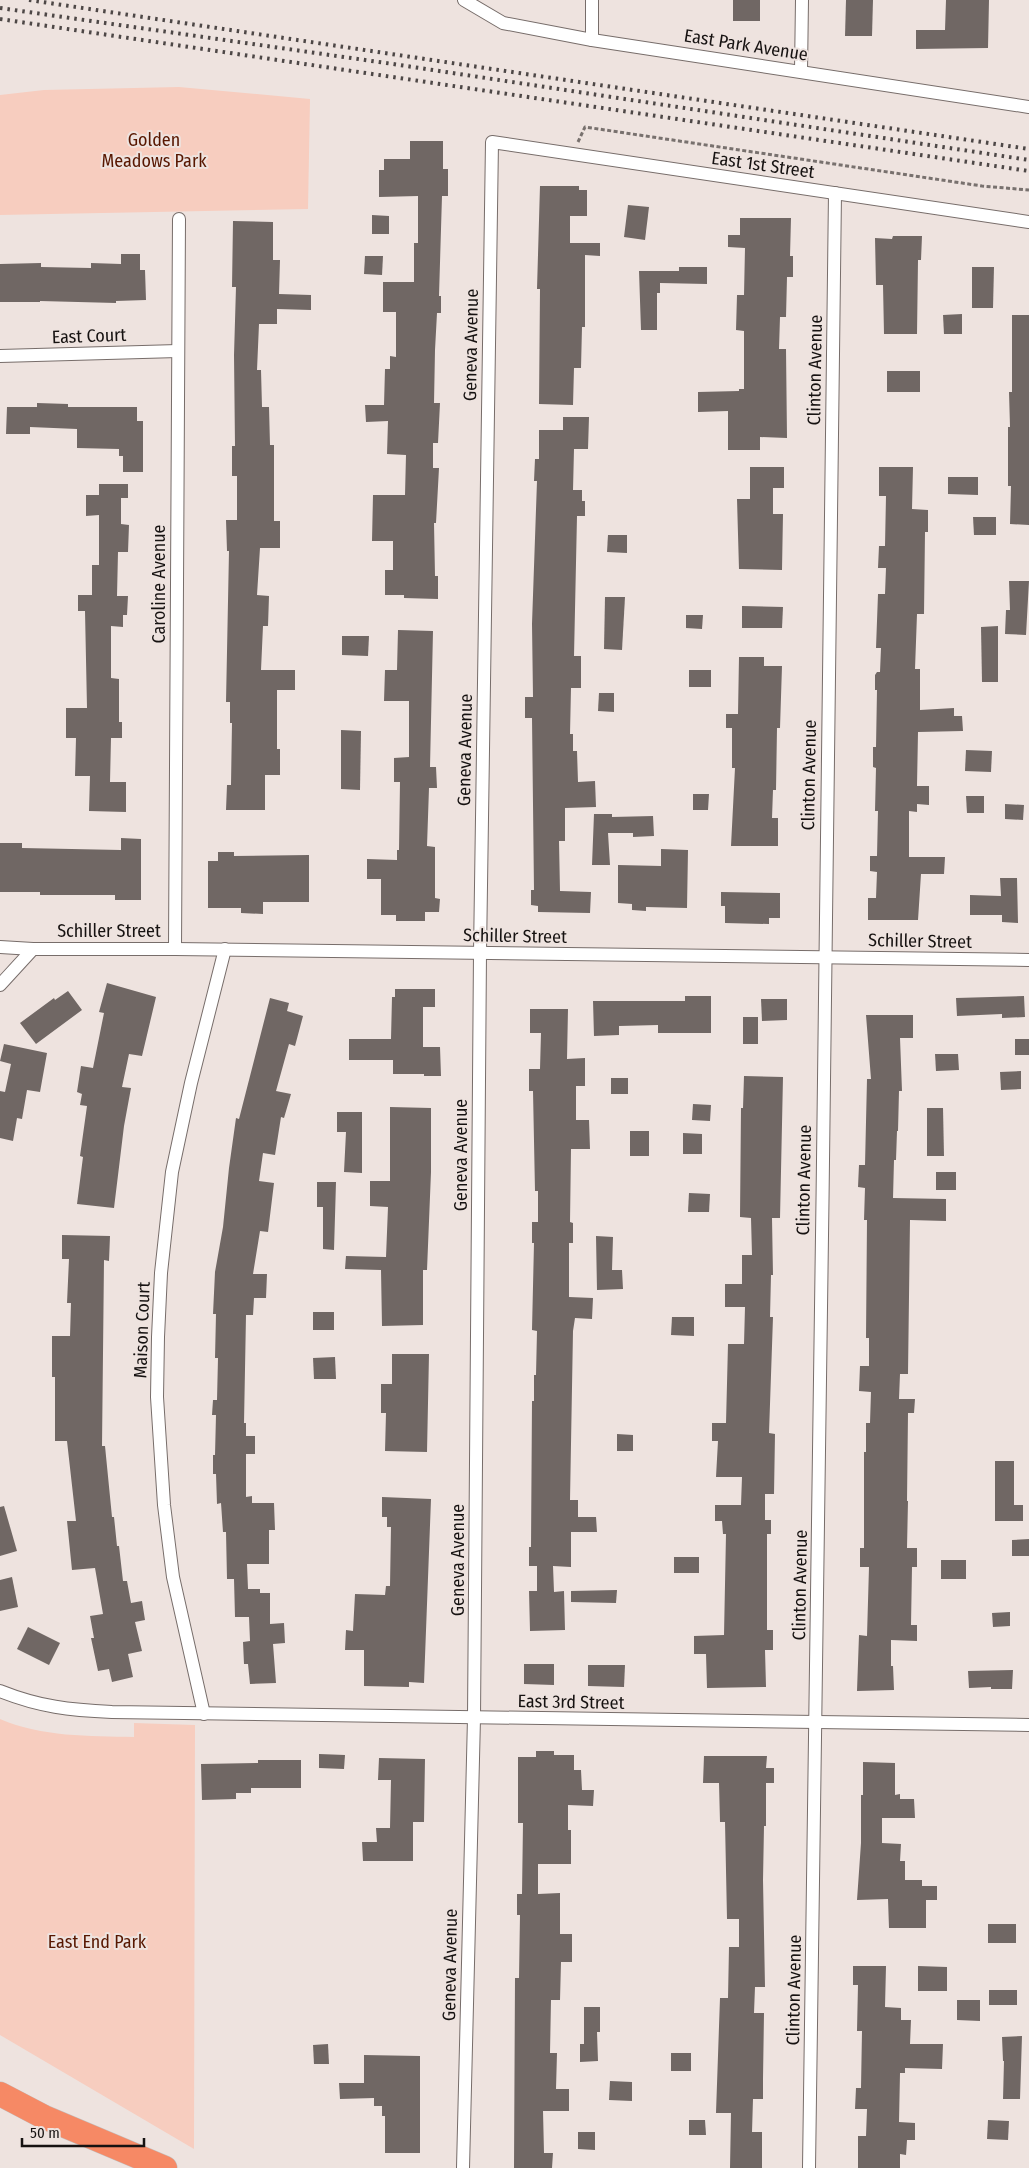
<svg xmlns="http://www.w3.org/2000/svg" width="1029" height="2168" font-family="'Fira Sans Condensed',sans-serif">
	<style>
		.green { fill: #f7cdbf }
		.building { fill: #706764 }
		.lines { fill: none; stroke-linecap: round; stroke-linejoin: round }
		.minor-casing { stroke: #776d6a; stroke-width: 14 }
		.motorway-casing { stroke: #c2c1c1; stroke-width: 25 }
		.path { stroke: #78716e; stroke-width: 3; stroke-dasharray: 4 2.5; stroke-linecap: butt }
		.minor { stroke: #fff; stroke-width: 12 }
		.motorway { stroke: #f68965; stroke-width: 24 }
		.rail { stroke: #4d4746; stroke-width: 4; stroke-dasharray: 2.5 5; stroke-linecap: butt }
		.labels { text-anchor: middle; stroke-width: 4; stroke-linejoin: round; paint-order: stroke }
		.street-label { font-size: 18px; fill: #161211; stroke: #eee3df }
		.park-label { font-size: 18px; fill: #581700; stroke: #eee3df }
	</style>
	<rect width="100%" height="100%" fill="#eee3df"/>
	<g class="green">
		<polygon points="179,87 310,99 308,209 0,215 0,95 44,90"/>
		<path d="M0,1719C42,1737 89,1736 134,1737V1723L195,1725L194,2149L0,2035Z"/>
	</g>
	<g class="building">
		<rect x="733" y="0" width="27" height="21"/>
		<polygon points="846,0 873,0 872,36 845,36"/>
		<polygon points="946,0 989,0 988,48 916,49 916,30 945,30"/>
		<polygon points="410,141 443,141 443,169 448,169 448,196 442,196 439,296 441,296 441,313 437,313 435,350 434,403 440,403 438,443 433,443 433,468 439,468 436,523 434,523 435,576 438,576 438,599 404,598 404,595 385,595 385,570 393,570 393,541 372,541 373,495 405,495 406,455 387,454 388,421 366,422 365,405 384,405 385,369 390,369 390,356 396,357 396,312 383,312 383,282 414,282 414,243 418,243 418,196 379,197 379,170 384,170 384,159 410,159"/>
		<polygon points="540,186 579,186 579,190 587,190 587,216 570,216 570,243 600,243 600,256 585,255 585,327 582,327 581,368 574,368 573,405 539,404 540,289 537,289"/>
		<polygon points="628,205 649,207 645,240 624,237"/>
		<polygon points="372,215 389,216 389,234 372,234"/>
		<polygon points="740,218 791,218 790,256 793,256 793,277 787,277 786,317 780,317 779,349 786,349 787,438 760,437 760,450 728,450 728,411 698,412 698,392 739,391 739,389 744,389 744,331 736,330 737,295 744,295 745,248 728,247 728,235 740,235"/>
		<polygon points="233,221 273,222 273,260 280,260 279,294 311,295 311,310 277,309 277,324 259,324 257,370 261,370 262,407 269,407 270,445 274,445 274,521 280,521 280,548 260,548 257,595 269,596 268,626 263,626 261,670 295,670 295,690 277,690 277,749 280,749 280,775 265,775 265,810 226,810 227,785 231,785 232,723 230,723 230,702 226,702 229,551 227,551 226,520 237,520 237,476 232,476 232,446 235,446 234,355 236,287 232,287"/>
		<polygon points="893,236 922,236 921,260 918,260 917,334 884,334 883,285 876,285 875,238 892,239"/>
		<polygon points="121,254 140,254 140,270 145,270 146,300 116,301 116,303 40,301 40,302 0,302 0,264 41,263 41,267 91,268 91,263 121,264"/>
		<polygon points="365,256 383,256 382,275 364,274"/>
		<polygon points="679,267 707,267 707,284 660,283 660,293 657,293 657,330 641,330 639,271 679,271"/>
		<polygon points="972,267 994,267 993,308 972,308"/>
		<polygon points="962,314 962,334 944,334 943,315"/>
		<polygon points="1012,315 1029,315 1029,525 1010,524 1011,486 1008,486 1008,427 1010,427 1009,392 1012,392"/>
		<rect x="887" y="371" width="33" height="21"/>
		<polygon points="37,403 68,404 68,407 137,407 137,421 143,421 143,472 123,472 123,456 119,456 119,449 77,448 77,429 30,427 30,434 6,434 7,407 37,407"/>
		<polygon points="563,417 589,417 588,449 574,449 573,490 582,490 582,501 585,501 585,516 577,516 574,656 581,656 581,688 571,688 570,734 573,734 573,751 577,751 578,782 595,781 596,807 565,808 565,841 559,841 560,891 591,892 590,913 538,912 538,906 531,905 531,890 534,890 532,718 525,718 525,697 533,697 532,624 537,481 534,481 535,459 539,459 539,430 563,430"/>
		<polygon points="750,467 784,467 784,488 773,488 773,514 783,514 782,570 739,569 737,499 750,499"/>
		<polygon points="879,467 913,467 912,509 928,510 928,532 925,532 924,614 917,614 915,669 920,669 920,710 954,708 954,716 962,716 963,731 918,732 917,786 929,786 929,805 917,804 917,812 909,811 909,857 945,857 944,874 921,874 918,920 868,920 868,898 876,898 877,872 870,871 870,856 877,856 878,811 875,811 876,768 873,767 873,747 876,747 877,690 875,690 875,675 877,672 880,672 881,648 876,648 878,594 885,594 886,568 878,568 879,546 885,546 886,496 879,496"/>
		<polygon points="948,477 978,477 978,495 948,494"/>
		<polygon points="99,484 128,484 128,498 121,498 121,524 129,525 128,552 118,552 117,596 128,596 127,615 123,615 123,627 111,626 111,678 119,679 119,722 122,722 122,738 111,738 110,782 126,782 126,812 89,811 90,776 75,776 76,738 66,738 66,708 87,708 85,611 78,611 78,595 92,595 92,565 99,565 99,515 86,516 86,495 99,495"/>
		<polygon points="973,517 996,517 996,535 974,535"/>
		<polygon points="608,535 627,535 627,553 607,552"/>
		<polygon points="1009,581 1029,581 1026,635 1005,634 1006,610 1010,610"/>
		<polygon points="605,597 625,597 622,650 604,649"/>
		<polygon points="742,606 783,607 782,628 742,628"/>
		<polygon points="686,615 703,615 702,629 686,628"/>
		<polygon points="998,626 998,682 982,682 981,627"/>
		<polygon points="398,630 433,631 430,767 436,767 437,788 429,788 427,846 435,847 435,898 440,899 439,912 425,912 425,921 396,921 396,915 381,915 381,879 367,879 367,859 397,860 397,850 399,850 400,782 394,782 394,758 409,757 409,701 384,701 385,670 397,670"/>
		<polygon points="342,636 369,636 368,656 342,655"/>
		<polygon points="739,657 764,657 764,666 782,666 780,728 777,728 776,790 773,790 772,818 778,818 778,846 731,846 735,768 732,768 732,728 726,728 726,714 738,714"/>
		<rect x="689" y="670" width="22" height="17"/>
		<polygon points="599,693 614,693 614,712 598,711"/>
		<polygon points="341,730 361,731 360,790 341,789"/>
		<polygon points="966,750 992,751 991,772 965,771"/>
		<polygon points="693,794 709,794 708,810 693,810"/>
		<polygon points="966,796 984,796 984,813 967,813"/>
		<polygon points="1005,804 1024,805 1023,820 1005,819"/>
		<polygon points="594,814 612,814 612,817 653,816 654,836 633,837 633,833 608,833 610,865 592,865"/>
		<polygon points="121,838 141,839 141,900 115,900 115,895 40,895 40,892 0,892 0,843 22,843 22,848 121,850"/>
		<polygon points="661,849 688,850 687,908 646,907 646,911 632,910 632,904 618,903 618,865 661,866"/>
		<polygon points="218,852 234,852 234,856 309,855 309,902 263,902 263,914 241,913 241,908 208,908 208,861 218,861"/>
		<polygon points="1000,878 1017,878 1018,923 1002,922 1002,915 970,915 970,895 1001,896"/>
		<polygon points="721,892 780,893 780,918 769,918 769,924 725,923 725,906 721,906"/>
		<polygon points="107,983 156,997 142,1056 129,1054 122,1087 131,1088 124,1126 114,1208 77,1204 83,1157 80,1156 87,1106 80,1105 82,1094 77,1092 81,1066 93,1068 104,1013 99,1012"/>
		<polygon points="395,989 435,989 435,1007 423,1007 423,1047 440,1047 441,1076 424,1076 424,1074 393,1074 393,1060 349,1060 349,1039 391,1039 392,997 395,997"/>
		<polygon points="68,991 82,1010 36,1044 20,1023 54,998 55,1000"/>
		<polygon points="685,996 711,996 711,1033 658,1033 658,1025 619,1026 619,1035 594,1036 593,1001 685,1001"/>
		<polygon points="1024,996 1025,1017 1002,1018 1002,1014 957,1016 956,998"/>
		<polygon points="270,998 289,1003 287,1011 303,1016 295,1046 289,1044 276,1091 291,1094 284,1118 281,1117 275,1155 263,1153 259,1181 274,1183 268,1232 260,1231 253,1274 267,1274 266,1298 254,1298 253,1315 246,1315 244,1423 246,1423 246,1436 255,1436 255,1454 246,1454 246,1497 252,1496 252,1503 274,1503 275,1530 269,1530 269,1564 247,1564 248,1589 260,1589 260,1593 270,1593 270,1624 284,1623 285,1643 273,1644 276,1683 250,1684 248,1664 244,1664 243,1642 250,1641 249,1617 235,1617 234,1579 227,1579 226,1532 223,1532 221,1503 217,1504 216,1474 213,1474 213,1455 215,1455 216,1415 212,1415 213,1400 217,1400 218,1358 215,1358 216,1314 213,1314 215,1272 223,1227 229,1168 236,1118 239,1119"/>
		<polygon points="761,999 787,999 787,1020 762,1021"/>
		<polygon points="530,1009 568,1009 567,1059 585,1058 585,1086 576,1086 576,1120 589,1120 590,1149 571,1149 570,1222 573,1223 573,1243 569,1243 569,1297 593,1298 592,1319 575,1318 573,1331 570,1500 578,1500 578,1517 596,1517 597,1532 571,1532 571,1567 553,1566 554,1592 564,1591 565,1630 530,1631 529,1591 537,1591 537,1566 529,1566 529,1547 531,1547 532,1401 534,1401 534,1375 536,1375 537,1331 532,1330 534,1243 532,1243 532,1222 538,1222 538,1191 535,1191 533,1091 529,1091 529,1069 540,1069 541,1033 530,1033"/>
		<polygon points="866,1015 913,1015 913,1038 900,1038 902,1091 899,1091 898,1131 897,1131 896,1160 894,1160 893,1198 946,1199 946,1221 910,1220 908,1374 900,1374 899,1399 915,1399 914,1413 908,1413 907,1501 908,1501 907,1548 917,1548 917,1567 912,1567 911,1625 917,1625 917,1641 891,1640 891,1666 893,1666 894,1690 857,1691 859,1635 867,1636 869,1567 860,1567 860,1548 864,1548 864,1452 866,1452 866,1423 870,1423 871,1392 859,1391 860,1366 869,1366 869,1338 866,1338 867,1220 864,1220 865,1188 858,1187 859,1165 865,1165 867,1079 871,1079"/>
		<rect x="743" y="1017" width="15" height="27"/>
		<rect x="1015" y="1039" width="14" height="16"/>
		<polygon points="4,1044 47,1053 40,1092 27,1090 22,1119 17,1118 13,1141 0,1138 0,1091 5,1092 11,1064 0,1061"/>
		<polygon points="935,1054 958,1054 959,1070 936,1071"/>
		<polygon points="1021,1071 1021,1089 1001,1090 1000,1072"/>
		<polygon points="744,1076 783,1077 780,1218 772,1218 773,1275 771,1275 770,1317 773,1317 769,1433 775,1434 774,1494 765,1494 765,1520 771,1520 771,1534 767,1534 767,1630 773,1630 773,1650 765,1650 766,1687 707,1688 706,1654 694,1654 694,1636 724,1635 726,1534 723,1534 722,1521 715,1521 715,1505 741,1505 742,1477 716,1477 718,1441 712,1441 712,1423 726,1423 728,1344 744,1344 745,1307 725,1307 725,1284 742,1284 742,1255 752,1255 751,1218 740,1217 741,1108 743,1108"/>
		<rect x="611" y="1078" width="17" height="16"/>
		<polygon points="693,1104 711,1105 710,1121 692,1120"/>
		<polygon points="390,1107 431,1108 431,1172 427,1270 423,1270 423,1325 382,1326 381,1270 345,1269 346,1256 386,1257 388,1207 370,1206 370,1181 390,1181"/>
		<polygon points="927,1108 943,1108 944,1156 927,1156"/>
		<polygon points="337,1112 362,1112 362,1173 344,1172 346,1132 337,1132"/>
		<rect x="630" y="1131" width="19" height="25"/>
		<polygon points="683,1133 702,1134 702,1154 683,1154"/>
		<rect x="936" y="1172" width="20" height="18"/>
		<polygon points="317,1182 336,1182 334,1250 323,1249 323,1207 317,1207"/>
		<polygon points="689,1193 710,1194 709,1212 688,1212"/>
		<polygon points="62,1235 110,1236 109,1261 104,1260 102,1446 105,1446 112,1517 114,1517 117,1546 119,1546 123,1581 127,1581 131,1603 142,1601 145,1620 135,1622 142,1651 128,1654 133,1677 112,1682 109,1669 98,1671 91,1638 94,1638 90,1616 103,1614 95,1568 72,1570 67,1521 76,1521 67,1441 55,1441 55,1377 52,1377 52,1336 70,1336 71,1303 67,1303 69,1259 62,1259"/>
		<polygon points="596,1236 613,1237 612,1270 622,1270 623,1289 597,1290"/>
		<rect x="313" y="1312" width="21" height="18"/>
		<polygon points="672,1317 694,1317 694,1336 671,1335"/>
		<polygon points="392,1354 429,1354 427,1452 385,1451 386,1413 381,1413 381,1384 392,1384"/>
		<polygon points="335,1357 336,1379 314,1379 313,1358"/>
		<polygon points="617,1434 633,1435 633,1451 617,1451"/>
		<polygon points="995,1461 1014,1461 1014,1505 1023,1505 1023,1521 995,1521"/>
		<polygon points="382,1497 431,1499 424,1683 409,1682 409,1687 364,1686 364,1650 345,1650 346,1630 353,1631 355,1594 385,1595 386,1586 390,1586 391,1527 387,1527 387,1517 382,1517"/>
		<polygon points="4,1506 17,1551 0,1556 0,1507"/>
		<polygon points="1029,1539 1029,1556 1012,1556 1012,1540"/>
		<rect x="674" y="1557" width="25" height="16"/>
		<rect x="941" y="1560" width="25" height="19"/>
		<polygon points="12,1577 18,1607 0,1611 0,1580"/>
		<polygon points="617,1590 616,1603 571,1602 571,1591"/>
		<polygon points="1010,1612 1010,1626 993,1627 992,1613"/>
		<polygon points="28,1627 60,1643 49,1665 17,1649"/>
		<polygon points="524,1664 554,1664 554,1685 524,1684"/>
		<polygon points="588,1665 625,1665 624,1687 588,1686"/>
		<polygon points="1013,1670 1012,1689 991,1689 991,1687 969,1688 968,1671"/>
		<polygon points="536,1751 554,1751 554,1755 574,1755 574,1770 581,1770 582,1790 594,1790 593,1806 568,1805 568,1830 571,1830 571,1864 538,1864 538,1894 560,1893 560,1934 572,1934 572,1962 561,1962 560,2000 551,2000 550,2053 557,2053 556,2089 569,2089 569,2111 543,2111 544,2153 553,2153 552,2168 514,2168 515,1978 519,1978 520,1915 517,1915 517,1894 522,1894 523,1823 518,1823 518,1757 536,1757"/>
		<polygon points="319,1754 345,1755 344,1769 319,1768"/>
		<polygon points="704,1756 767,1756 766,1768 774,1768 774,1783 766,1783 766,1826 764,1826 763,1880 765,1987 755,1987 754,2013 764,2013 763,2079 763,2099 753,2099 752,2132 762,2132 762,2168 730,2168 731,2113 716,2113 720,1998 728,1998 729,1947 739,1947 739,1919 727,1919 725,1822 720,1822 719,1783 703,1783"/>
		<polygon points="379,1758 425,1759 424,1822 413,1822 413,1861 363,1861 362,1842 377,1842 376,1828 390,1828 391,1780 378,1780"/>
		<polygon points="258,1760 301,1760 301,1788 251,1788 251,1793 236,1793 236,1799 202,1800 201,1764 258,1763"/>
		<polygon points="863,1762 895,1763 895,1795 900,1794 900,1799 914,1799 915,1818 882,1818 882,1843 901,1844 900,1861 905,1861 905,1880 922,1880 922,1886 937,1886 937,1900 926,1900 926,1928 889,1928 888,1899 857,1900 861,1843 861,1795 863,1795"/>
		<rect x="988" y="1924" width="28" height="19"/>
		<polygon points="853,1966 886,1966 885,2007 901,2008 901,2020 911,2020 910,2044 943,2044 942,2069 905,2068 905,2073 900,2073 899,2122 915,2123 915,2140 907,2140 906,2155 900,2154 900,2168 858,2168 858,2136 866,2136 867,2109 855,2109 856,2088 861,2088 862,2031 857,2031 858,1985 853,1985"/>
		<polygon points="918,1966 947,1967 947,1991 918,1991"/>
		<rect x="989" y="1990" width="28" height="15"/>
		<polygon points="957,2000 980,2000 980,2021 957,2020"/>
		<polygon points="584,2007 600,2007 600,2032 597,2032 598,2061 580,2062 580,2044 584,2044"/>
		<polygon points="1022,2036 1020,2099 1003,2099 1004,2061 1003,2061 1002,2037"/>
		<polygon points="328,2044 329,2064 314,2064 313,2045"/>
		<rect x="671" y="2053" width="20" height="18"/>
		<polygon points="364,2055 420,2056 420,2153 385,2153 385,2116 382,2116 382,2106 374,2106 374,2098 340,2099 339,2083 364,2083"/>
		<polygon points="610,2081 632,2082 632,2101 609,2100"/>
		<polygon points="689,2120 705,2120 706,2135 689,2135"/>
		<polygon points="988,2120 1009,2121 1008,2140 987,2139"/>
		<polygon points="578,2132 595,2132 595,2150 578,2149"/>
	</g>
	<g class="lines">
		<g class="minor-casing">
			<g id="minor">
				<polyline points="464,0 503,23 592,40 1029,107"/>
				<polyline points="592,40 592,0"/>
				<polyline points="801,71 802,0"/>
				<polyline points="0,356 178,351"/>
				<polyline points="0,947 33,949 175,949 1029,960"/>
				<polyline points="175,949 179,219"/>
				<polyline points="0,985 33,949"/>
				<path d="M0,1691C40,1707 70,1710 112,1712L1029,1725"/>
				<polyline points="204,1714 173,1577 164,1505 157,1397 158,1337 161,1273 172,1172 191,1083 225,949"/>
				<polyline points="463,2168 474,1718 480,953 492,142 1029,222"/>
				<path d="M809,2168C820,1510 826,851 835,193"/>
			</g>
		</g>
		<g class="motorway-casing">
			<polyline id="motorway" points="0,2094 44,2117 165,2168"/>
		</g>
		<polyline class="path" points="578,142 585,127 982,186 1029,190"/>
		<use href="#minor" class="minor"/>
		<use href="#motorway" class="motorway"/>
		<g class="rail">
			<polyline points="29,0 1029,149"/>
			<polyline points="0,8 393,64 1029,160"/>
			<polyline points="0,19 1029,171"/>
		</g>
	</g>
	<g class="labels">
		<g class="street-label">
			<text transform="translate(746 45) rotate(9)" y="6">East Park Avenue</text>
			<text transform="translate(763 165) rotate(8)" y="6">East 1st Street</text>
			<text transform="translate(89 336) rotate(-2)" y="6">East Court</text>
			<text transform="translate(471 345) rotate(-89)" y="6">Geneva Avenue</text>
			<text transform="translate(815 370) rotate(-89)" y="6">Clinton Avenue</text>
			<text transform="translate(159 584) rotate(-90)" y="6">Caroline Avenue</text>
			<text transform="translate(465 750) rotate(-89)" y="6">Geneva Avenue</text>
			<text transform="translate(809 775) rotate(-89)" y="6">Clinton Avenue</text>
			<text x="109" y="937">Schiller Street</text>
			<text transform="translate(515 936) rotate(1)" y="6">Schiller Street</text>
			<text transform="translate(920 941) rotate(1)" y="6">Schiller Street</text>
			<text transform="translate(461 1155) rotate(-90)" y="6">Geneva Avenue</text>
			<text transform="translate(804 1180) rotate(-89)" y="6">Clinton Avenue</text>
			<text transform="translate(142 1330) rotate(-88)" y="6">Maison Court</text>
			<text transform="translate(458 1560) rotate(-90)" y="6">Geneva Avenue</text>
			<text transform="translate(800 1585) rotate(-89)" y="6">Clinton Avenue</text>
			<text transform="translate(571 1702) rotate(1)" y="6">East 3rd Street</text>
			<text transform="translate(450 1965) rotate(-89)" y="6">Geneva Avenue</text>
			<text transform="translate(794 1990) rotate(-89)" y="6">Clinton Avenue</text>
		</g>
		<g class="park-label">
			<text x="154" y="146">Golden<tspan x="154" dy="21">Meadows Park</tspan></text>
			<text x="97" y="1948">East End Park</text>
		</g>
	</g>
	<path d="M22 2138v8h122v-8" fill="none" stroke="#161211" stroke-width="2.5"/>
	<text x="30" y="2138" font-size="15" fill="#161211" stroke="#eee3df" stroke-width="4" paint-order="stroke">50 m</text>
</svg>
